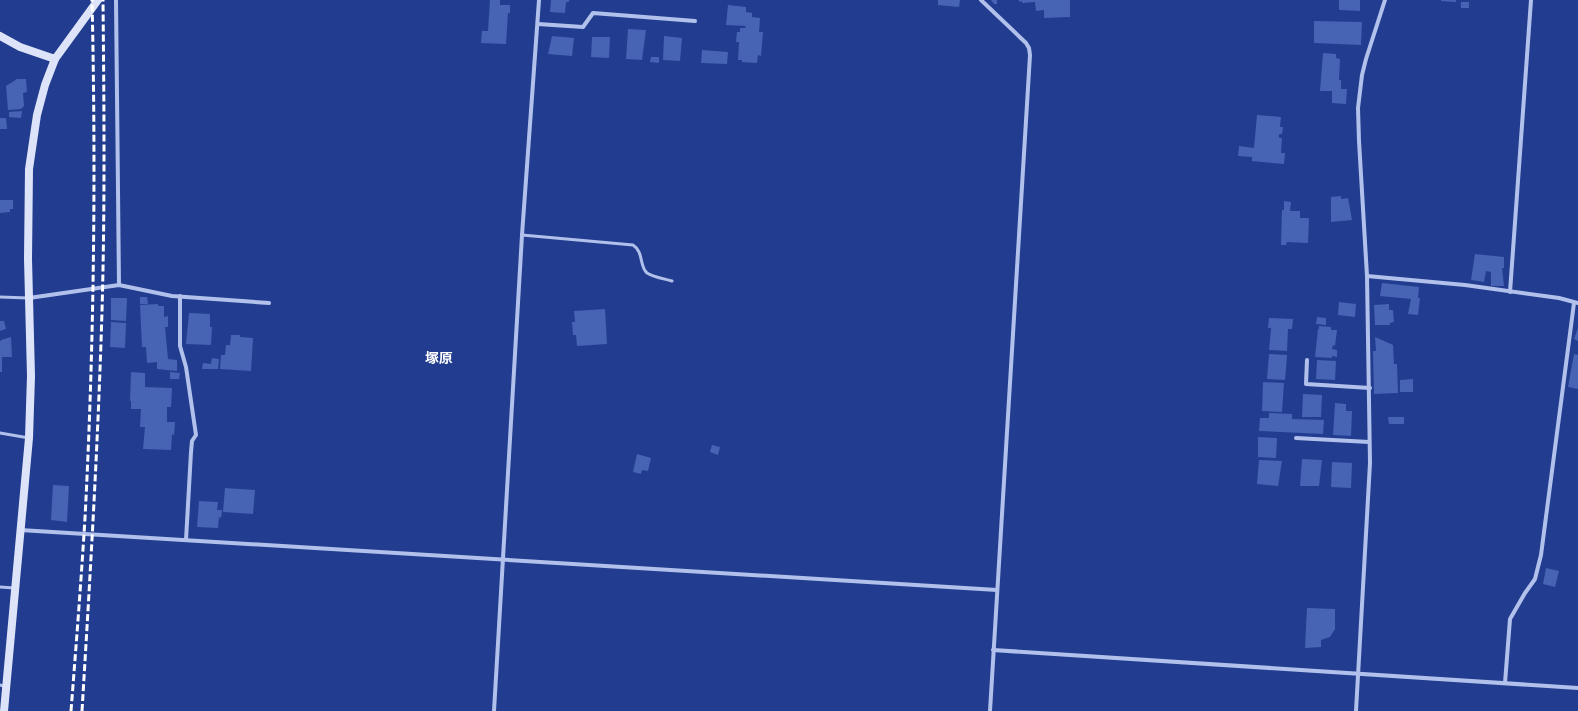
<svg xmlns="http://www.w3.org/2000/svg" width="1578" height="711" font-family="'Work Sans','Noto Sans JP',sans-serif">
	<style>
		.building { fill: #4663b4 }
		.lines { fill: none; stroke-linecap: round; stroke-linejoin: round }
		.lane { stroke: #b2c1ec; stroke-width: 3 }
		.street { stroke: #b2c1ec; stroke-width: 4 }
		.secondary { stroke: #dde4f9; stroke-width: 8 }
		.rail { stroke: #fff; stroke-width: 3; stroke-dasharray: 7 3; stroke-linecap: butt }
		.labels { text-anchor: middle; stroke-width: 3; stroke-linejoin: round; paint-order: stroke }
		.quarter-label { font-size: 14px; font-weight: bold; fill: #fff; stroke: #223d8f }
	</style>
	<rect width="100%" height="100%" fill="#223d8f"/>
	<g class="building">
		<polygon points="490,0 500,0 500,5 510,5 510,13 508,13 506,44 481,43 482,31 488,31"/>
		<polygon points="551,0 569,0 569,2 566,2 565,13 550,12"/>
		<polygon points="938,0 960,0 959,7 938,5"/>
		<polygon points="991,0 997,0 997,4 994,4"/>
		<polygon points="1019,0 1070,0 1070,17 1044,18 1044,10 1036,11 1035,2 1022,3 1022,1 1019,2"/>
		<polygon points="1339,0 1360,0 1360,11 1339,10"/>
		<polygon points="1441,0 1456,0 1456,2 1441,1"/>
		<rect x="1461" y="2" width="8" height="6"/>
		<polygon points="728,5 746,7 746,12 752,13 752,17 760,18 759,32 763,32 761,56 758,55 757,63 742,62 742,60 738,60 739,42 736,42 737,32 740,32 740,28 745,28 746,26 726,25"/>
		<polygon points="1314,21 1362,22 1361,45 1314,43"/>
		<polygon points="628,29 646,30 642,60 626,59"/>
		<polygon points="552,36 574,38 572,56 548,54"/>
		<polygon points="664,36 682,38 680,61 663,60"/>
		<polygon points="592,37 610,37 609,58 591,57"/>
		<polygon points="702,50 728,52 727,64 701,63"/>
		<polygon points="1323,53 1336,54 1336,58 1340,59 1339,80 1341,80 1341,89 1347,89 1346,104 1332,103 1332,91 1320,91"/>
		<polygon points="651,57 659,57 659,63 650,62"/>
		<polygon points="17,79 26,79 27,92 23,93 24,106 21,109 8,110 6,86"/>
		<polygon points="22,111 21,118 9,117 9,112"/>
		<polygon points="1257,115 1281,117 1280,127 1283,127 1282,134 1279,134 1279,138 1282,138 1281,153 1285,153 1284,164 1252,161 1252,157 1238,156 1239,146 1254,148"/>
		<polygon points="0,118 6,118 7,129 0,129"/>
		<polygon points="1341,196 1341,199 1348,198 1352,220 1331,222 1331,197"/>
		<polygon points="0,200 13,200 13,209 10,209 10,212 0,213"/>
		<polygon points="1284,201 1291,202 1290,211 1300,211 1300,218 1309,218 1308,243 1287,242 1286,245 1281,245 1282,210 1284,210"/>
		<polygon points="1475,254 1504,257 1504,268 1502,268 1504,286 1491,286 1491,272 1486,271 1484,282 1471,280"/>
		<polygon points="1382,283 1419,287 1418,298 1420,298 1418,315 1408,314 1411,299 1380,296"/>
		<polygon points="140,297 147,297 148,304 140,304"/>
		<polygon points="111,298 127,298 126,321 111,320"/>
		<polygon points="1339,302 1356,304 1355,317 1338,315"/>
		<polygon points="158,304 158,306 164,306 164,317 168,316 168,327 165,327 168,359 177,360 177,371 157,369 157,362 147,363 146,347 142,347 140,305"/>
		<polygon points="1389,304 1389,310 1393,310 1394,322 1390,323 1390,325 1375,325 1374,305"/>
		<polygon points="605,309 607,344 577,346 576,335 573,335 572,322 575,322 574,311"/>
		<polygon points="189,313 210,314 210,327 212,327 211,345 186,344"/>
		<polygon points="1317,317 1326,318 1326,325 1316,324"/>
		<polygon points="1269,318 1293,319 1292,329 1288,329 1287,351 1269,350 1271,328 1268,328"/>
		<polygon points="0,321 4,321 6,329 0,331"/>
		<polygon points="111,322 126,323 125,348 110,347"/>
		<polygon points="1319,326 1331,327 1331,330 1337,330 1335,346 1333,345 1332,349 1337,350 1337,357 1332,356 1332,358 1315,357 1318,329 1319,329"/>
		<polygon points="1578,328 1578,341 1574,339"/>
		<polygon points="231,335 240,335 240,337 253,338 251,371 220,369 221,355 225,355 226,345 230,345"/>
		<polygon points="11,337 12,357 2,357 2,372 0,372 0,342 1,340"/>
		<polygon points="1375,337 1393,345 1394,364 1397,364 1398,393 1374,394 1373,351 1376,351"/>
		<polygon points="1269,354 1287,355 1285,380 1267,379"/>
		<polygon points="1574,354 1578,355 1578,389 1568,387"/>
		<polygon points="212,358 219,359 218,369 202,369 203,363 211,364"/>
		<polygon points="1317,360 1336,361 1335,380 1316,379"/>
		<polygon points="131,372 145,373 145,387 172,388 171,407 167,407 167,422 175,422 174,435 172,434 171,450 143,449 145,427 140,427 141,409 131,409 131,401 130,401"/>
		<polygon points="170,372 180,373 179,379 170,379"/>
		<polygon points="1413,379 1413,392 1400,392 1400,380"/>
		<polygon points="1263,382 1284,383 1282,412 1262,411"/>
		<polygon points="1303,394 1322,395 1321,417 1302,417"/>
		<polygon points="1335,403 1346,404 1346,411 1352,411 1351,436 1333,435"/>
		<polygon points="1269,413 1292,414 1292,419 1324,420 1323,434 1259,431 1260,418 1269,418"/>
		<polygon points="1388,417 1404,417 1404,424 1389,424"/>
		<polygon points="1258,437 1277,438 1276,458 1258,457"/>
		<polygon points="712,445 720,447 718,455 710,452"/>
		<polygon points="637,454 651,458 648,471 642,470 641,474 633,472"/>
		<polygon points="1302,459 1322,460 1319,486 1300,486"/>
		<polygon points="1259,460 1282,461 1278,486 1257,484"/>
		<polygon points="1332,462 1352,463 1351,488 1331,487"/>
		<polygon points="53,485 69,486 67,522 51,520"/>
		<polygon points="225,488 255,490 253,514 223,512"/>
		<polygon points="199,501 218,502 217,510 222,510 221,518 219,517 218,528 197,527"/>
		<polygon points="1546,568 1559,571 1555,587 1543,584"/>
		<polygon points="1307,608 1335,609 1335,629 1330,637 1321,640 1321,647 1305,648"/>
	</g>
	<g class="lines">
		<g class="lane">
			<path d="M522,235L633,245C644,252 639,266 647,273C653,277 665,279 672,281"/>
			<polyline points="0,297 28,298"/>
			<polyline points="0,433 29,438"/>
			<polyline points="0,587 14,588"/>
			<polyline points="0,685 6,687"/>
		</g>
		<g class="street">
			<polyline points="116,0 119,285"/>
			<polyline points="981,0 1026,43 1029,48 1030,55 990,711"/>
			<polyline points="538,24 583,27 593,13 695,21"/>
			<polyline points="1367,276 1465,285 1559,298 1578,303"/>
			<polyline points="1510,292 1531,0"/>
			<polyline points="180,296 180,346 186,367 196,435 192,441 191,452 186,540"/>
			<polyline points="29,298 119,285 172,296 269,303"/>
			<polyline points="1307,360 1306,384 1370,388"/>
			<polyline points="1296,438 1369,442"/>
			<polyline points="20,530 997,590"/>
			<polyline points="993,650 1578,688"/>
			<polyline points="1505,683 1510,619 1525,593 1535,579 1541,555 1574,303"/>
			<polyline points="494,711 522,235 539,0"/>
			<polyline points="1356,711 1370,463 1367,276 1359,141 1358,108 1362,75 1366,59 1385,0"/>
		</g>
		<g class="secondary">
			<polyline points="0,36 20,47 55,59 98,0"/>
			<polyline points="4,711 29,438 31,376 28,259 29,169 37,115 45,85 55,59"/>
		</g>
		<g class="rail">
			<path d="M71,711C76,647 81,583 85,518C94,346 96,173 92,0"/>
			<path d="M82,711C90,578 98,445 102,311C105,207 104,104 103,0"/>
		</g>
	</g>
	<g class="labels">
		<g class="quarter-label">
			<text x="439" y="363">塚原</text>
		</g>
	</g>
</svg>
